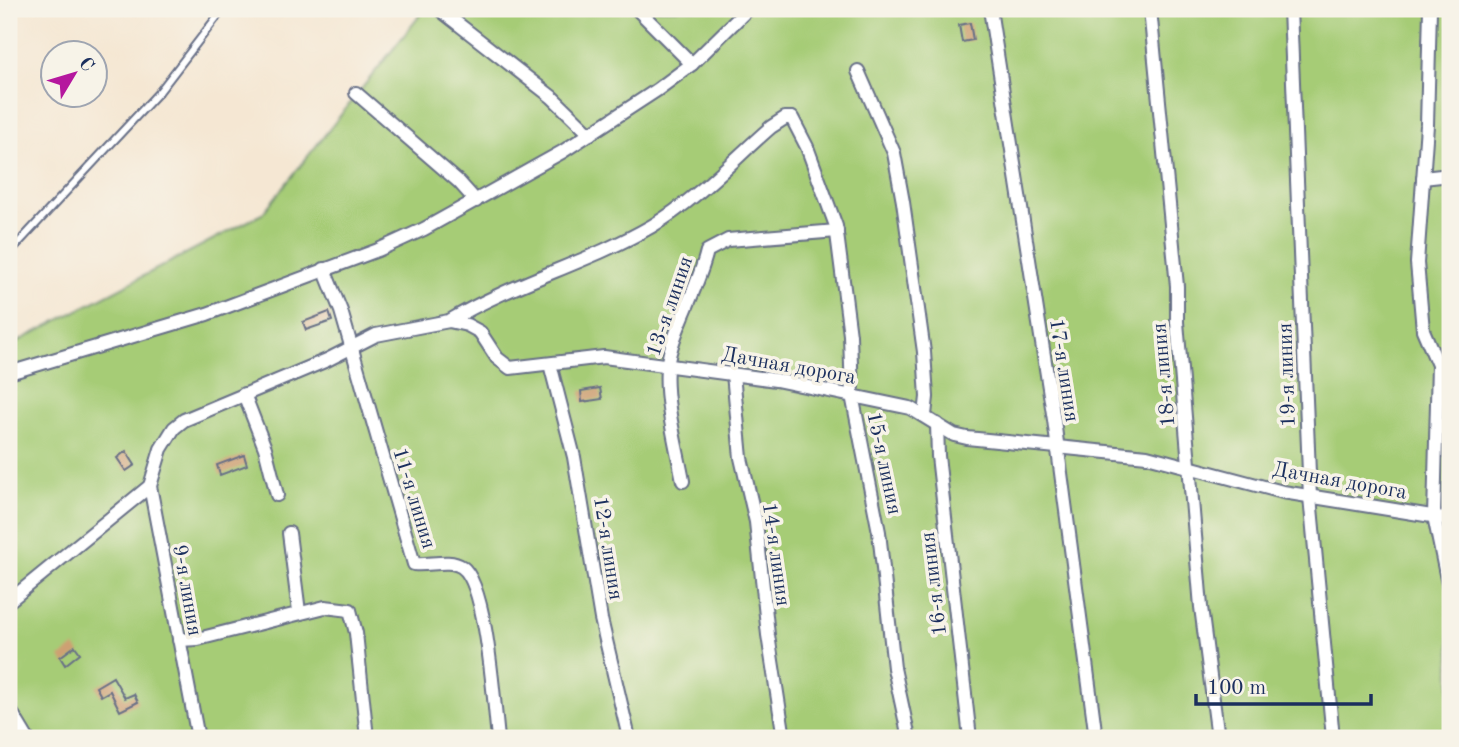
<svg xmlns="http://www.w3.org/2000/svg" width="1459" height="747" font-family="'Old Standard TT',serif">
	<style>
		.green { fill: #a6cc76; stroke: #607e6a; stroke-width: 2 }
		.building { fill: #cda073 }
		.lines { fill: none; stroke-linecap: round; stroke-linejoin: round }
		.service-casing { stroke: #676f87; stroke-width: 10 }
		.minor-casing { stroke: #676f87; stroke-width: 16 }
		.service { stroke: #fff; stroke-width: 6 }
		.minor { stroke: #fff; stroke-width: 12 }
		.labels { text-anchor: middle; stroke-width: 7; stroke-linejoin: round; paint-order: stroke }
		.street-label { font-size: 21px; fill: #1b2f5e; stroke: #f7f3e8 }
	</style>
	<rect width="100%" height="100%" fill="#f7f3e8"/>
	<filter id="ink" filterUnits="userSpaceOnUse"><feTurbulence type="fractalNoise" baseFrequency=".0143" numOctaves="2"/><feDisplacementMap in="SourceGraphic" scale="14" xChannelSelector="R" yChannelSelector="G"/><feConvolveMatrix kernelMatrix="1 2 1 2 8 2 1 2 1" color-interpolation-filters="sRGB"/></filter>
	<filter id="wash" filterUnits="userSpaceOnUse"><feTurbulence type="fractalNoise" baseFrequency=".00686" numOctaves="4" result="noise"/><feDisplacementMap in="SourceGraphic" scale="28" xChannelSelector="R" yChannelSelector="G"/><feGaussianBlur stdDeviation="1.57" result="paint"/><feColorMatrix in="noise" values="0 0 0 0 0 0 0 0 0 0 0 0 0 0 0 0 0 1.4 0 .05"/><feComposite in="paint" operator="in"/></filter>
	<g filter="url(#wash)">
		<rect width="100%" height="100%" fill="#f5e7d3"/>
		<polygon class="green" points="425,9 1450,9 1450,738 9,738 9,346 262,214"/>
		<g id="blocks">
			<g class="building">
				<polygon points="970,23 973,40 962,42 959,25"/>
				<polygon points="329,312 332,321 306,330 303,322"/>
				<polygon points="600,388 602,399 582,402 581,391"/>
				<polygon points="126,451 135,465 126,471 117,458"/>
				<polygon points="244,455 247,465 220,475 217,465"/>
				<polygon points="75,646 80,653 65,665 60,657"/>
				<polygon points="113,677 125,698 134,694 138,702 120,711 110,691 101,696 96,687"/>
			</g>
		</g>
	</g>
	<g filter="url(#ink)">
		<use href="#blocks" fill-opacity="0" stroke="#676f87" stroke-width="2"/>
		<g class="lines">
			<g class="service-casing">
				<polyline id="service" points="9,253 160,91 223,9"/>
			</g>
			<g class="minor-casing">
				<g id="minor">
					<polyline points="439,9 552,97 590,134"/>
					<polyline points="637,9 692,64"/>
					<polyline points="990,9 1054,420 1096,738"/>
					<polyline points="1150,9 1177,286 1177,322 1201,607 1218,738"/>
					<polyline points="1290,9 1310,497 1333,738"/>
					<polyline points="1430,9 1427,125 1417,263 1423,330 1438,365 1434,516 1450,594"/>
					<polyline points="858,71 894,153 903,202 924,352 927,397 925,415"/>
					<polyline points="356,93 459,182 476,201"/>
					<polyline points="1423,178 1450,175"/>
					<path d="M324,269L341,311L414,564C429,566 449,558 462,567C487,584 494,705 498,738"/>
					<path d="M449,321C514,282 588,263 652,226C696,200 733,160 771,127L785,118H792L807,147L836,226L850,335L852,395L879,532L894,668L909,738"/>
					<polyline points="550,364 574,457 601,619 629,738"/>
					<polyline points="9,373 207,314 378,250 424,229 562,152 657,90 692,64 748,9"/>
					<polyline points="733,374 741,458 756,522 768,635 784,738"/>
					<polyline points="244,394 265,448 277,495"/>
					<polyline points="937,424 938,456 970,738"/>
					<path d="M683,481C677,448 664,401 667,368C671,332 698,290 707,251L728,240L837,231"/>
					<polyline points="289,533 299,612"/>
					<polyline points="9,601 150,486"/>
					<polyline points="179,640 198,639 325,607 350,610 356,633 367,738"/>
					<polyline points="9,708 27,738"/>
					<polyline points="198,738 150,486 161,449 174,428 184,420 327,360 376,335 449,321 467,325 480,332 497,358 510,368 604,357 776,380 910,408 954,435 967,438 1147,456 1283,492 1450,519"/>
				</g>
			</g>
			<use href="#service" class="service"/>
			<use href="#minor" class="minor"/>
		</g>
	</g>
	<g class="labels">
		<g class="street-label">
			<text transform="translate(669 306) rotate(-71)" y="7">13-я линия</text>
			<text transform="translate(789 365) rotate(10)" y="7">Дачная дорога</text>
			<text transform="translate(1065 370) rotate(81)" y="7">17-я линия</text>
			<text transform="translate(1163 375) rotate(-95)" y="7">18-я линия</text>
			<text transform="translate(1286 375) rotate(-92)" y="7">19-я линия</text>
			<text transform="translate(885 463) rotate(78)" y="7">15-я линия</text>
			<text transform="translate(1340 480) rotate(10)" y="7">Дачная дорога</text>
			<text transform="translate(415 498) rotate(73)" y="7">11-я линия</text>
			<text transform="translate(609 548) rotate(81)" y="7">12-я линия</text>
			<text transform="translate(777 554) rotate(82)" y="7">14-я линия</text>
			<text transform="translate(933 584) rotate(-97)" y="7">16-я линия</text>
			<text transform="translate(188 590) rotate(80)" y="7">9-я линия</text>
		</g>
	</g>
	<rect width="1459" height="747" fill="none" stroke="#f7f3e8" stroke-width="35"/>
	<g transform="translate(74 74) rotate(52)"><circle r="33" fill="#f7f3e8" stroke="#9fa5b1" stroke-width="2"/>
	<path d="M0-5L12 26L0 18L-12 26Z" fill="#b5179e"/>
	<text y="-10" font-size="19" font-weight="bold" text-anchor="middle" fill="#1b2f5e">С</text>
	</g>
	<path d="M1196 694v10h175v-10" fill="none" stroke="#1b2f5e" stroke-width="3.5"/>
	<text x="1207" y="694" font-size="21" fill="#1b2f5e" stroke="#f7f3e8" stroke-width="5" paint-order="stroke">100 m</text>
</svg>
